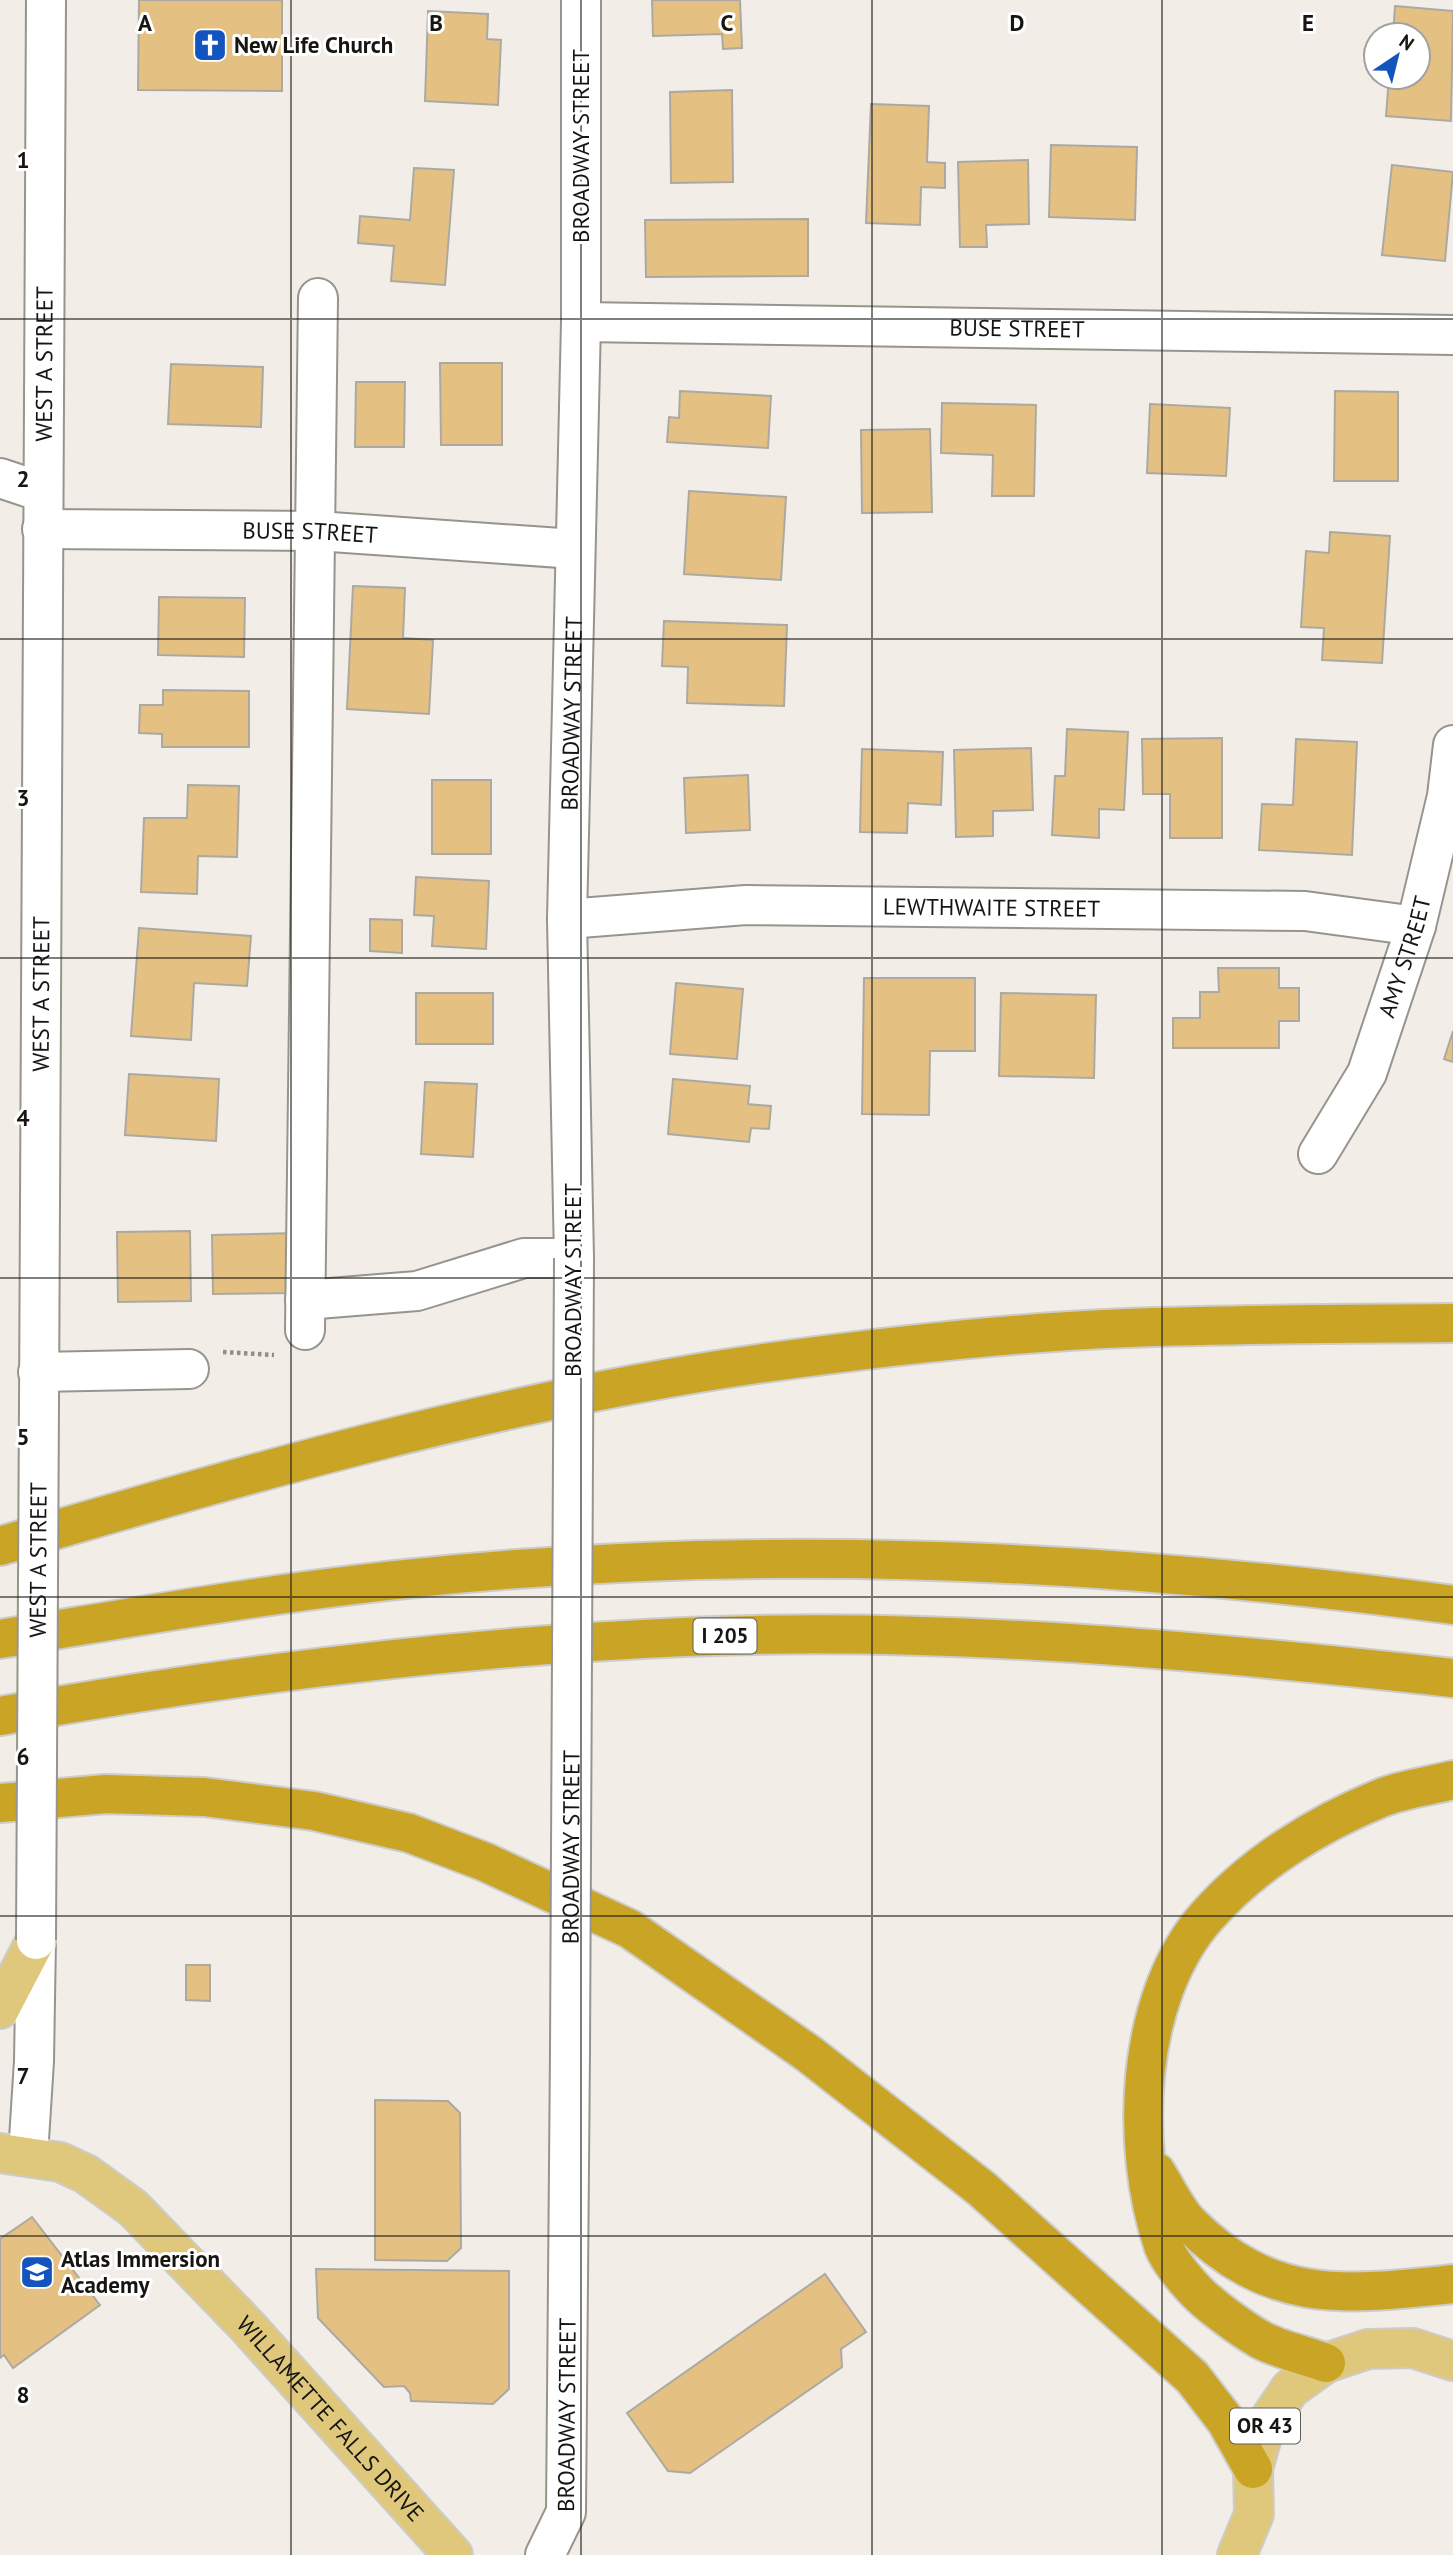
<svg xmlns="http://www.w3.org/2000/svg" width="1453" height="2555" font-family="'PT Sans',sans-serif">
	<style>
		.building { fill: #e4c183; stroke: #aca9a2; stroke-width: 2 }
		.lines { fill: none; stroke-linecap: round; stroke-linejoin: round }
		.minor-casing { stroke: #97948d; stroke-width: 42 }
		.major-casing { stroke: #cccccb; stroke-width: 42 }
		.highway-casing { stroke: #cccccb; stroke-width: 42 }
		.path { stroke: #908e88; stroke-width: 4.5; stroke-dasharray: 3.5 3.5; stroke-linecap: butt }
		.minor { stroke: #fff; stroke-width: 38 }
		.major { stroke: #dfc87c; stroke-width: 38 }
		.highway { stroke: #caa424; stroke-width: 38 }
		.minor-bridge-casing { stroke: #97948d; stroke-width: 42; stroke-linecap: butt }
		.minor-bridge { stroke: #fff; stroke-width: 38 }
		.grid { fill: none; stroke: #161512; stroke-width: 2; stroke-opacity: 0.55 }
		.labels { text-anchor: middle; stroke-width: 6; stroke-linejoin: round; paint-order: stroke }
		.shield { fill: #fff; stroke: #5c5b59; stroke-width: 2 }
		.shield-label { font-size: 21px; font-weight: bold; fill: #161512 }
		.poi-label { font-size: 23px; font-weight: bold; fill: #161512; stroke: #fff; text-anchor: start }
		.street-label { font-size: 23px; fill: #161512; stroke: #fff }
		.grid-label { font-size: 23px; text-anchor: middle; font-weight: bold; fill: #161512; stroke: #fff; stroke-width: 6; stroke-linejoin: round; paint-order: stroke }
	</style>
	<rect width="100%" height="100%" fill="#f2eee7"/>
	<g class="building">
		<polygon points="139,0 282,0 282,91 138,90"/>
		<polygon points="652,0 740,0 742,48 723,49 722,34 653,36"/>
		<polygon points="1395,6 1453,11 1451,121 1386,116 1389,77 1418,77 1418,35 1393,35"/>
		<polygon points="428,11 488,14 487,39 501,40 498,105 425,101"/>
		<polygon points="732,90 733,182 671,183 670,92"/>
		<polygon points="871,104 929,106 927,162 945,163 945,188 921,187 920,225 866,223"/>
		<polygon points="1051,145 1137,147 1135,220 1049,217"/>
		<polygon points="1028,160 1029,224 986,225 987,247 960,247 958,162"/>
		<polygon points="1392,165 1453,172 1445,261 1382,255"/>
		<polygon points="414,168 454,170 445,285 391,281 394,246 358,243 360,216 410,220"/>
		<polygon points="808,219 808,276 646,277 645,220"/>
		<polygon points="440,363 502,363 502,445 441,445"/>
		<polygon points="171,364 263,367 261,427 168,424"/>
		<polygon points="356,382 405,382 404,447 355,447"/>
		<polygon points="680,391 771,396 768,448 667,442 669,417 679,418"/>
		<polygon points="1335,391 1398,392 1398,481 1334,481"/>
		<polygon points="942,403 1036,405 1034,496 992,496 993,455 941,453"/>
		<polygon points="1150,404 1230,408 1226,476 1147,473"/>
		<polygon points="930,429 932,512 862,513 861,430"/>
		<polygon points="689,491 786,497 781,580 684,574"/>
		<polygon points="1330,532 1390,536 1382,663 1322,660 1324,628 1301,627 1306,551 1329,553"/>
		<polygon points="353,586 405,588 403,638 433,640 429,714 347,709"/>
		<polygon points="159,597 245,598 244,657 158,655"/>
		<polygon points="664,621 787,625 784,706 687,703 688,667 662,666"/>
		<polygon points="163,690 249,691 249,747 162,747 162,734 139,733 140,705 163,705"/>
		<polygon points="1067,729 1128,732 1124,810 1099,809 1099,838 1052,835 1055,776 1065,776"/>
		<polygon points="1222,738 1222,838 1170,838 1170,794 1143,794 1142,739"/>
		<polygon points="1296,739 1357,742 1352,855 1259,850 1262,804 1293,805"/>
		<polygon points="1031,748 1033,810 993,811 993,836 956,837 954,750"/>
		<polygon points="862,749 943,752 941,805 908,803 907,833 860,832"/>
		<polygon points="748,775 750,830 686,833 684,778"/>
		<rect x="432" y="780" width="59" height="74"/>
		<polygon points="188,785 239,786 237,857 198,856 197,894 141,892 144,818 187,818"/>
		<polygon points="416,877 489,881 486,949 432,946 434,916 414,915"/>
		<polygon points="370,919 402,920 402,953 370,951"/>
		<polygon points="139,928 251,936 247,986 194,983 191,1040 131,1036"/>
		<polygon points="1218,968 1279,968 1279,988 1299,988 1299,1021 1279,1021 1279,1048 1173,1048 1173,1018 1200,1018 1200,992 1219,992"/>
		<polygon points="864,978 975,978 975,1051 930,1051 929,1115 862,1114"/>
		<polygon points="676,983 743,989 737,1059 670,1054"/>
		<rect x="416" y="993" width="77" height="51"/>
		<polygon points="1001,993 1096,995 1094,1078 999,1076"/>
		<polygon points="1453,1031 1453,1062 1444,1059"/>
		<polygon points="129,1074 219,1079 216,1141 125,1135"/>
		<polygon points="673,1079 750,1086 748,1104 771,1106 769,1129 751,1128 749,1142 668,1134"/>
		<polygon points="425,1082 477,1084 473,1157 421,1154"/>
		<polygon points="190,1231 191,1301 118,1302 117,1232"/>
		<polygon points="296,1233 297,1293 213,1294 212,1235"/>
		<polygon points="186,1965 210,1965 210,2001 186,2000"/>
		<polygon points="375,2100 448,2101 460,2113 461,2248 447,2261 375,2260"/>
		<polygon points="32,2217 100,2305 13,2368 4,2355 0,2358 0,2239"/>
		<polygon points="316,2269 509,2271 509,2389 493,2404 411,2401 410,2393 404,2386 384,2387 318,2318"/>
		<polygon points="825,2274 866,2332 841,2349 842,2367 690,2473 668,2471 627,2413"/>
	</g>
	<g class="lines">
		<g class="minor-casing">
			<g id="minor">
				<path id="s1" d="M581,322L1453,335"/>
				<polyline points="0,478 42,492"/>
				<path id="s2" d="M42,529L317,531L575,549"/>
				<path id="s3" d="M567,919L746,905L1305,911L1416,926"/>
				<path id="s4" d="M1318,1154L1367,1073L1416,926L1447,796L1453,745"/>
				<path id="s5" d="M305,1300L417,1291L524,1258H574L567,919L581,322V0"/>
				<polyline points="305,1330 318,298"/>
				<polyline points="38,1372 189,1369"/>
				<path id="s6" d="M39,1404L46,0"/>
				<polyline points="28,2155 34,2061 36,1940"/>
				<path id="s7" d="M545,2555L566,2512L570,2050"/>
			</g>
		</g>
		<g class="major-casing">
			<g id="major">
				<polyline points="0,2009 36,1940"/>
				<path id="s8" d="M0,2153L60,2162L86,2174L133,2208L247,2326L453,2555"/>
				<polyline points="1237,2555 1254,2514 1253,2469 1265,2426 1290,2389 1326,2363 1368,2349 1413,2348 1453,2361"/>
			</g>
		</g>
		<g class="highway-casing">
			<g id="highway">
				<path d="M0,1546C249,1473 500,1401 757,1364C879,1347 1003,1333 1126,1328C1235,1324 1344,1324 1453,1323"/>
				<path d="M0,1639C135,1617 270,1593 406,1579C752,1542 1110,1559 1453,1605"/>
				<path d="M0,1716C227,1675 454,1647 684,1637C941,1626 1198,1650 1453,1678"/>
				<polyline points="0,1803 106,1794 204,1797 314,1811 409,1833 485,1862 630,1929 809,2054 982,2189 1192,2377 1226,2421 1253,2469"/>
				<path d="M1156,2172C1166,2188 1176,2209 1188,2222C1271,2306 1346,2295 1453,2284"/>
				<path d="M1326,2363C1305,2355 1280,2350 1261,2340C1242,2329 1207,2304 1193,2288C1183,2277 1168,2259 1163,2245C1130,2146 1134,1998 1207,1916C1253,1864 1317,1824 1381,1798C1403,1789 1430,1786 1453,1780"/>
			</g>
		</g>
		<polyline class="path" points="223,1352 274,1355"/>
		<use href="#minor" class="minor"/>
		<use href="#major" class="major"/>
		<use href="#highway" class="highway"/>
		<g class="minor-bridge-casing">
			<g id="minor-bridge">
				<path id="s9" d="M36,1940L39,1404"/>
				<path id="s10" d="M570,2050L574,1258"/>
			</g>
		</g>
		<use href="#minor-bridge" class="minor-bridge"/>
	</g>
	<path class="grid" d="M291,0V2555M581,0V2555M872,0V2555M1162,0V2555M0,319H1453M0,639H1453M0,958H1453M0,1278H1453M0,1597H1453M0,1916H1453M0,2236H1453"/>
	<defs>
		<g id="church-square" transform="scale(1.75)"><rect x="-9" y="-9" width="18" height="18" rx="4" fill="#1354bf" stroke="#fff"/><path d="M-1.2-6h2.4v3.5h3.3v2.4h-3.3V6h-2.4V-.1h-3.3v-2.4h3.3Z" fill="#fff"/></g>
		<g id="school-square" transform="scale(1.75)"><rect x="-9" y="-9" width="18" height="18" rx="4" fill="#1354bf" stroke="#fff"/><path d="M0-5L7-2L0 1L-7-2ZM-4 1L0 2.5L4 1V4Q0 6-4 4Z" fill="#fff"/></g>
	</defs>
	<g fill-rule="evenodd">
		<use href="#church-square" x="210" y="45"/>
		<use href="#school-square" x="37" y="2272"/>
	</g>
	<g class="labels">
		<g class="shield">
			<rect x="693.5" y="1618.5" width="63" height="35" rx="5"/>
			<rect x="1230" y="2408.5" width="70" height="35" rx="5"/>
		</g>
		<g class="shield-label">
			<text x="725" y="1643">I 205</text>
			<text x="1265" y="2433">OR 43</text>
		</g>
		<g class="poi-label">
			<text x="234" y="53">New Life Church</text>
			<text x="61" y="2267">Atlas Immersion<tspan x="61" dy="26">Academy</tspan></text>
		</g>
		<g class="street-label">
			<text transform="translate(581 146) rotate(-90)" y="8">BROADWAY STREET</text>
			<text dy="8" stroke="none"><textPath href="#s1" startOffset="436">BUSE STREET</textPath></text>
			<text dy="8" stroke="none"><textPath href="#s6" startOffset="1040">WEST A STREET</textPath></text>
			<text dy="8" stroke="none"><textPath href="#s2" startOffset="268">BUSE STREET</textPath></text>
			<text dy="8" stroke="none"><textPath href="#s5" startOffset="819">BROADWAY STREET</textPath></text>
			<text dy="8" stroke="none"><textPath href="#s3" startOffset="425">LEWTHWAITE STREET</textPath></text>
			<text dy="8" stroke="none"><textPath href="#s4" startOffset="217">AMY STREET</textPath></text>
			<text dy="8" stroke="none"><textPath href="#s6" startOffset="410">WEST A STREET</textPath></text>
			<text transform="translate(573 1280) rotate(-90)" y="8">BROADWAY STREET</text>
			<text dy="8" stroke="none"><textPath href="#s9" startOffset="380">WEST A STREET</textPath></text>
			<text dy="8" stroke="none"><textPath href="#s10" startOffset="203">BROADWAY STREET</textPath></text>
			<text dy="8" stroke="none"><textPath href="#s7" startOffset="145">BROADWAY STREET</textPath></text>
			<text dy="8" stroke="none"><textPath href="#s8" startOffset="436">WILLAMETTE FALLS DRIVE</textPath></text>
		</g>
	</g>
	<g class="grid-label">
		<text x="145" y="31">A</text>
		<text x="436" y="31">B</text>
		<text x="727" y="31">C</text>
		<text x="1017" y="31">D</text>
		<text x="1308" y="31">E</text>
		<text x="23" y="168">1</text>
		<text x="23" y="487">2</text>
		<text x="23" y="806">3</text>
		<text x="23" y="1126">4</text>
		<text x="23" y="1445">5</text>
		<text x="23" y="1765">6</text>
		<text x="23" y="2084">7</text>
		<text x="23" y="2403">8</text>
	</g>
	<g transform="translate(1397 56) rotate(35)"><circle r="33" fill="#ffffff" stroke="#a2a1a0" stroke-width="2"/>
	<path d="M0-5L12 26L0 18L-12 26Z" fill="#1354bf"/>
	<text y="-10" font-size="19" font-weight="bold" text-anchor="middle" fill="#161512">N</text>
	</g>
</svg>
